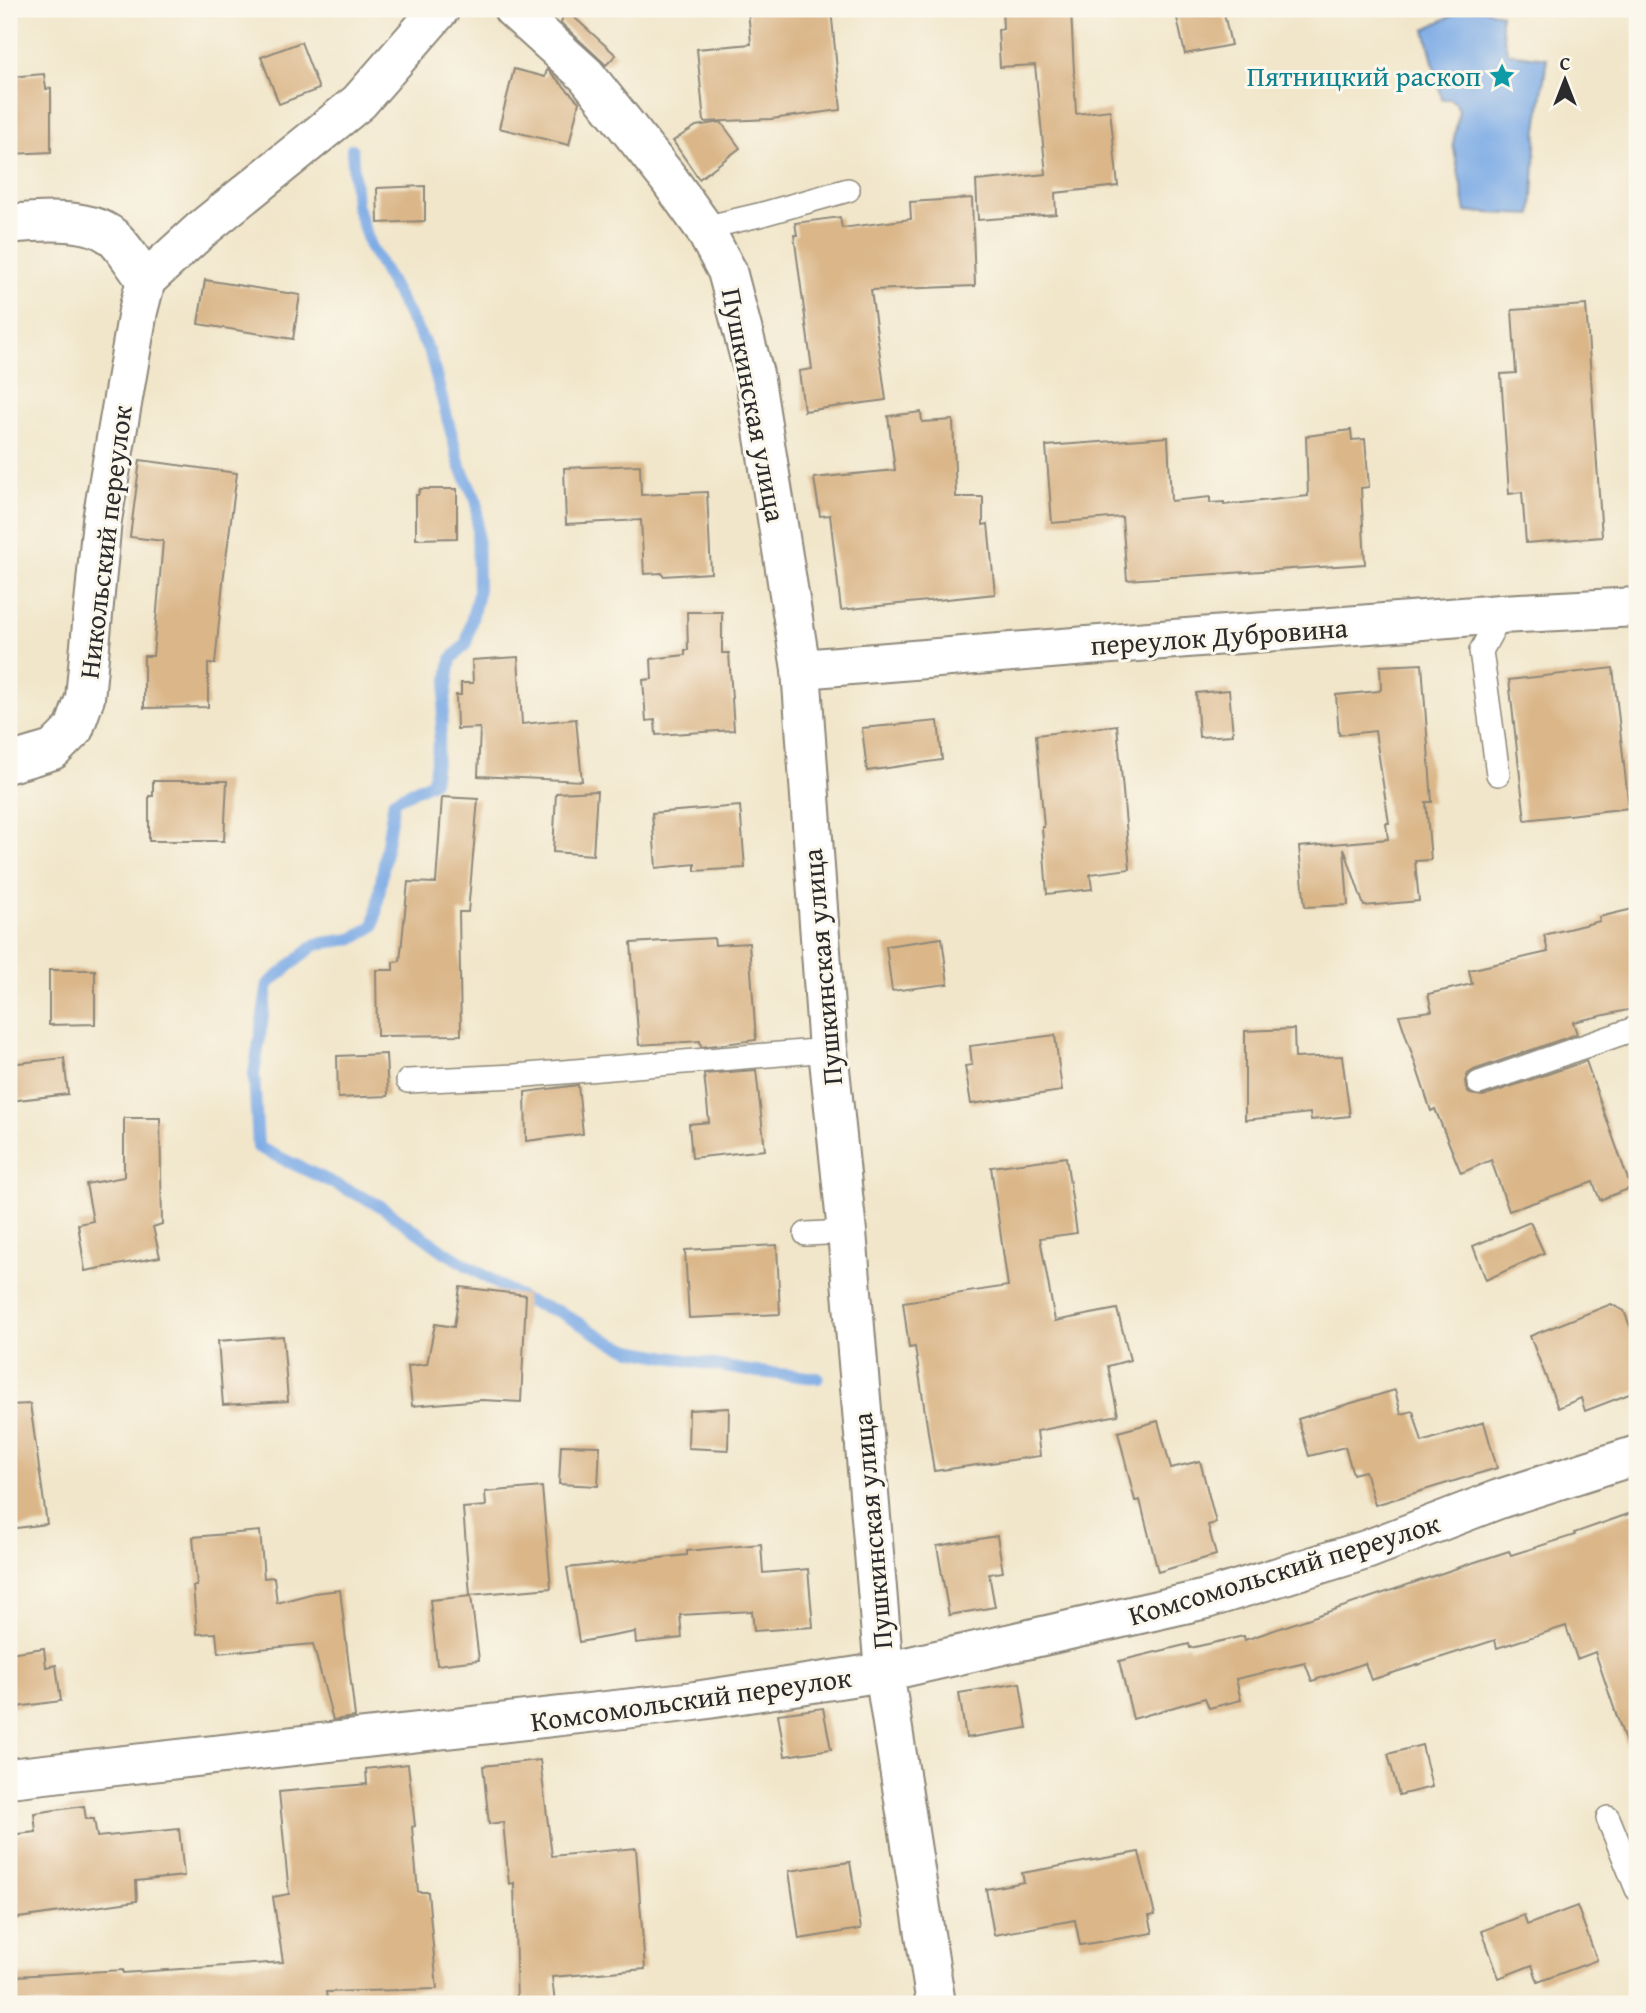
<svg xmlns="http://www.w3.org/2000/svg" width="1646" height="2013" font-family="'Gentium Book Plus',serif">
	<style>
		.water { fill: #7baae5; stroke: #536a88; stroke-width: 2 }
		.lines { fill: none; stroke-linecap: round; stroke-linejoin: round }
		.stream { stroke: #7baae5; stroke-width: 12 }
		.building { fill: #dab688 }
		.service-casing { stroke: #8e887a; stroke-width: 26 }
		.minor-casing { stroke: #8e887a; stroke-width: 42 }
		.service { stroke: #fff; stroke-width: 23 }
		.minor { stroke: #fff; stroke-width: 38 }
		.labels { text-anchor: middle; stroke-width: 6; stroke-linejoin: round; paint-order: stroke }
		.culture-label { font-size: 28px; fill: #0d838f; stroke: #fbf7ec; text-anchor: end }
		.street-label { font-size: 28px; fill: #2b2b2b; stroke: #fbf7ec }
	</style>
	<rect width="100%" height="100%" fill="#fbf7ec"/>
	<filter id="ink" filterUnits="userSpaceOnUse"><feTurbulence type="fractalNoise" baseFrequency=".0143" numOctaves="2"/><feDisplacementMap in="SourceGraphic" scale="14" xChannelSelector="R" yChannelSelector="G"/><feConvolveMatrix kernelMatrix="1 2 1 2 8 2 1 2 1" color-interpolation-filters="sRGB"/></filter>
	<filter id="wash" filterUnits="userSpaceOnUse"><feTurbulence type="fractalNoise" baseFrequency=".00686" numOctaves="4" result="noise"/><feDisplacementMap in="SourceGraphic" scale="28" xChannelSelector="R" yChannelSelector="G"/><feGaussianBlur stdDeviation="1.57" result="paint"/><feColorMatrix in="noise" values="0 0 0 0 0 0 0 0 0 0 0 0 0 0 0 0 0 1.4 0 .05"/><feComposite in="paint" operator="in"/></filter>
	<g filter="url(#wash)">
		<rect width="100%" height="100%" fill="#f1e6ca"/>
		<polygon class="water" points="1465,9 1484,9 1501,14 1501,27 1508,53 1547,58 1537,129 1532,215 1466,212 1453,144 1459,110 1456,103 1450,99 1442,99 1425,29"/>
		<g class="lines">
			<polyline class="stream" points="352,149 356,204 370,246 430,353 460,466 477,502 478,593 466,644 451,659 433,782 394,800 374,926 352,939 316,944 268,984 254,1074 258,1147 379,1205 445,1252 526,1301 560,1312 609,1341 631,1350 668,1357 749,1371 818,1378"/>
		</g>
		<g id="blocks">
			<g class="building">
				<polygon points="565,9 616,55 606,65 561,23"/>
				<polygon points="748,9 831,9 841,110 771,119 704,122 697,49 751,44"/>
				<polygon points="1002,9 1071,9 1076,114 1110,110 1118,186 1055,193 1056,214 978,220 976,181 1046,174 1035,65 1000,67 998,30 1003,29"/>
				<polygon points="1175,9 1223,9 1231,45 1185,54"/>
				<polygon points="301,42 319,89 279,104 261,57"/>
				<polygon points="514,69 545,77 547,69 579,102 569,145 499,128"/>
				<polygon points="44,74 46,89 51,88 51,152 12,154 9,77"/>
				<polygon points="721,122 740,148 699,179 673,141 696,126"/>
				<polygon points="425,186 425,221 378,223 377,188"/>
				<polygon points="972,198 975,286 871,290 886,400 804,411 799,371 812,369 794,235 797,235 795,223 840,217 842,228 911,219 910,202"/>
				<polygon points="205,280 300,295 293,339 198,324"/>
				<polygon points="1586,305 1602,537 1526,543 1522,492 1509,494 1501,374 1516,373 1512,310"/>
				<polygon points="921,412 922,422 953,420 956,497 983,497 983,525 988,524 995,594 841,610 830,515 820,516 814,478 895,470 888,416"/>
				<polygon points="1351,430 1352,440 1365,439 1369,487 1361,488 1365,564 1127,580 1122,517 1052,523 1046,446 1168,437 1171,501 1210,497 1210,503 1224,502 1224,505 1308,496 1306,436"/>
				<polygon points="140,460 237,473 223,582 215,664 208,664 208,707 144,708 144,656 153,656 163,541 130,537"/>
				<polygon points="640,465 641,495 707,492 711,573 663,576 662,573 644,574 641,520 566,524 564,468"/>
				<polygon points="420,489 457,489 457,538 416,539 416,495 418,495"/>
				<polygon points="687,612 722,612 722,653 729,653 734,730 656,735 655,720 646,721 643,680 652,679 651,659 685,655 685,650 688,650"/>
				<polygon points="518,657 522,724 576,719 582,781 478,776 480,728 457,729 456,695 461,695 461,683 473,683 472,660"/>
				<polygon points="1422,664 1432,802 1426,802 1431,860 1415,861 1419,901 1364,906 1344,848 1348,905 1305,907 1299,847 1388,839 1386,823 1389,823 1375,731 1339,735 1336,695 1379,691 1381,689 1380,666"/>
				<polygon points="1613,668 1629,808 1525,820 1509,680"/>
				<polygon points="1229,690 1233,735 1199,737 1196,693"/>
				<polygon points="938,721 942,760 867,771 862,728"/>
				<polygon points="1117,725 1130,869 1090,874 1092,889 1047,894 1042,827 1044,827 1036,735"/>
				<polygon points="153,781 227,781 224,841 149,841 149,796 153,796"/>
				<polygon points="597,791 593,855 553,852 556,793"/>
				<polygon points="442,797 478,799 468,912 459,912 461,1035 377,1036 376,970 393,970 393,962 400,961 408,882 436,883"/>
				<polygon points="740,806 745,868 695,871 695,864 656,868 652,813"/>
				<polygon points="1637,908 1637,1008 1573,1022 1577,1034 1474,1070 1468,1074 1465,1081 1466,1088 1470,1094 1483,1096 1586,1061 1631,1188 1600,1200 1593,1182 1509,1211 1491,1160 1461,1173 1435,1109 1431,1111 1399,1015 1432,1011 1428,994 1472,984 1469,970 1548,952 1544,935 1600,921 1599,917"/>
				<polygon points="714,938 715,945 749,943 756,1040 701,1047 700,1041 639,1045 631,943"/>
				<polygon points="942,938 948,984 892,991 886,946"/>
				<polygon points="49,970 95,970 95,1024 49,1025"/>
				<polygon points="1294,1029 1295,1058 1342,1056 1350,1116 1311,1120 1310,1113 1245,1120 1245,1031"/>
				<polygon points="1055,1035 1062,1091 971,1104 965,1066 972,1065 970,1046"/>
				<polygon points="386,1054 388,1096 338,1098 337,1056"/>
				<polygon points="64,1058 68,1094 9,1101 9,1064"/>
				<polygon points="756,1070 765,1150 692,1158 689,1124 709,1122 704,1074"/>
				<polygon points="578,1085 583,1134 526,1141 525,1092"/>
				<polygon points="124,1118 160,1118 162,1224 153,1227 160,1257 85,1271 78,1224 93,1221 86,1184 124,1177"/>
				<polygon points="1066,1157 1077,1233 1040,1238 1055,1321 1117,1309 1130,1360 1108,1366 1118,1415 1037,1431 1040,1456 934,1471 915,1347 909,1348 903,1302 1008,1286 991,1167"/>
				<polygon points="1530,1222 1544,1253 1486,1280 1473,1246"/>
				<polygon points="777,1245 780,1314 689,1318 685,1250"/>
				<polygon points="460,1287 526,1295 521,1402 481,1400 412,1406 408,1366 427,1364 435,1324 454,1327"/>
				<polygon points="1611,1304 1624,1311 1637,1344 1637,1391 1585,1411 1581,1398 1558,1408 1530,1336"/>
				<polygon points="283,1336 288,1401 223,1405 218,1341"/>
				<polygon points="1395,1390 1401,1414 1413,1411 1422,1442 1484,1422 1497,1468 1375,1505 1365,1471 1353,1474 1345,1447 1309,1456 1298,1419"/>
				<polygon points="30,1404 47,1524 9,1529 9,1405"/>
				<polygon points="729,1408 728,1450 688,1448 689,1410"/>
				<polygon points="1158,1421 1171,1468 1200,1461 1216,1523 1208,1525 1216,1555 1158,1572 1140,1500 1135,1501 1118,1432"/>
				<polygon points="561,1445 600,1446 598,1486 559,1484"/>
				<polygon points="542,1487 551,1588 470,1595 463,1508 486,1506 485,1492"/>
				<polygon points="1637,1511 1637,1757 1631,1758 1595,1652 1577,1659 1566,1626 1497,1648 1495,1640 1371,1680 1365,1663 1312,1681 1305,1663 1236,1679 1241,1700 1209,1708 1205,1698 1133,1719 1119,1661 1189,1644 1190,1648 1244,1636 1245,1640 1466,1565 1509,1551 1511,1555 1575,1535 1574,1533"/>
				<polygon points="260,1531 264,1578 274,1577 277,1603 314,1593 340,1590 355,1717 333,1720 313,1644 218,1653 216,1633 197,1634 193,1586 197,1586 193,1537"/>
				<polygon points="997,1536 1003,1572 989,1574 995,1607 949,1615 937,1546"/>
				<polygon points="761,1544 763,1573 808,1569 813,1627 754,1631 752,1611 680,1615 682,1638 636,1643 635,1632 579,1642 567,1568 687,1555 687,1551"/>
				<polygon points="471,1596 479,1660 437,1665 430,1600"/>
				<polygon points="44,1648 46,1667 56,1665 61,1701 9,1708 9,1653"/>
				<polygon points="1020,1683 1027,1728 966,1738 959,1693"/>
				<polygon points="823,1708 831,1749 785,1756 778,1714"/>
				<polygon points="1422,1745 1432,1787 1399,1795 1388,1754"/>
				<polygon points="540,1760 552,1856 636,1848 645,1969 552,1977 555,2004 517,2004 514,1883 509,1884 503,1822 489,1824 483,1766"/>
				<polygon points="408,1764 415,1826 412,1827 418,1892 428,1892 437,1989 326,1992 328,2004 16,2004 16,1976 123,1970 123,1973 283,1962 273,1897 289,1894 279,1792 367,1784 366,1769"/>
				<polygon points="84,1806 86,1819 94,1819 97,1837 179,1829 184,1876 136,1881 137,1901 11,1919 9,1901 9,1835 36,1832 34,1813"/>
				<polygon points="1139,1852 1155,1915 1149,1916 1153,1933 1080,1945 1075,1920 994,1935 986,1889 1024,1882 1022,1873"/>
				<polygon points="850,1862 861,1929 799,1939 789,1871"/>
				<polygon points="1577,1906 1597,1960 1538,1982 1532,1965 1499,1978 1482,1931 1524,1915 1527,1925"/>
			</g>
		</g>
	</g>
	<g filter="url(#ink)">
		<use href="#blocks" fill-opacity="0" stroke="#8e887a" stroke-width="2"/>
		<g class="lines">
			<g class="service-casing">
				<g id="service">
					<polyline points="704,228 759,215 848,190"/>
					<polyline points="1498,774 1481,651 1501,614"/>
					<polyline points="408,1081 515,1076 828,1050"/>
					<polyline points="1479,1083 1637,1028"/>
					<polyline points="806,1234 847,1232"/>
					<polyline points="1608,1818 1637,1889"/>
				</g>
			</g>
			<g class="minor-casing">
				<g id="minor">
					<polyline points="513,9 586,75 668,178 704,228 727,271 754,374 801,669 828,1050 847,1232 884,1672 936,2004"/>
					<path d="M9,224C38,221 94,216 116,240C127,252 136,267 146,280"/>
					<polyline points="801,669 1199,637 1501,614 1637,607"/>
					<polyline points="9,763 53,750 74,729 85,698 102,520 138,311 146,280 202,229 359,102 440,9"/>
					<polyline points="9,1778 695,1701 884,1672 1206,1599 1366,1550 1499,1499 1637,1455"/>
				</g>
			</g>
			<use href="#service" class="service"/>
			<use href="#minor" class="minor"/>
		</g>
	</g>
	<defs>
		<g id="sight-bare" transform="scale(2.1)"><path d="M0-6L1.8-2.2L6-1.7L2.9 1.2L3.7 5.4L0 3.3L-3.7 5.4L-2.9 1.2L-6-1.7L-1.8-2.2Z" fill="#0f9aa8" stroke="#fbf7ec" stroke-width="2.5" paint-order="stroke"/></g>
	</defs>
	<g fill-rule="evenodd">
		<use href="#sight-bare" x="1502" y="76"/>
	</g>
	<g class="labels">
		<g class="culture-label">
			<text x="1481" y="86">Пятницкий раскоп</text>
		</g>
		<g class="street-label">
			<text transform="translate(754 405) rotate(79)" y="10">Пушкинская улица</text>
			<text transform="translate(105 542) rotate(-83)" y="10">Никольский переулок</text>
			<text transform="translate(1219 636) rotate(-4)" y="10">переулок Дубровина</text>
			<text transform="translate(822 967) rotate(-95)" y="10">Пушкинская улица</text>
			<text transform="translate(872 1531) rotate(-95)" y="10">Пушкинская улица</text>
			<text transform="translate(1284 1569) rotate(-17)" y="10">Комсомольский переулок</text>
			<text transform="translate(691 1699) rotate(-8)" y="10">Комсомольский переулок</text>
		</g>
	</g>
	<rect width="1646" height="2013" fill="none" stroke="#fbf7ec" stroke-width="35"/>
	<g transform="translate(1565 80)" stroke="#fbf7ec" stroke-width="5" paint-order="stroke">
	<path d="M0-5L12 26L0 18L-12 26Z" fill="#2b2b2b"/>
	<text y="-10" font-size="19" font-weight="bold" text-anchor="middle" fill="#2b2b2b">С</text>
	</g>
</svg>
